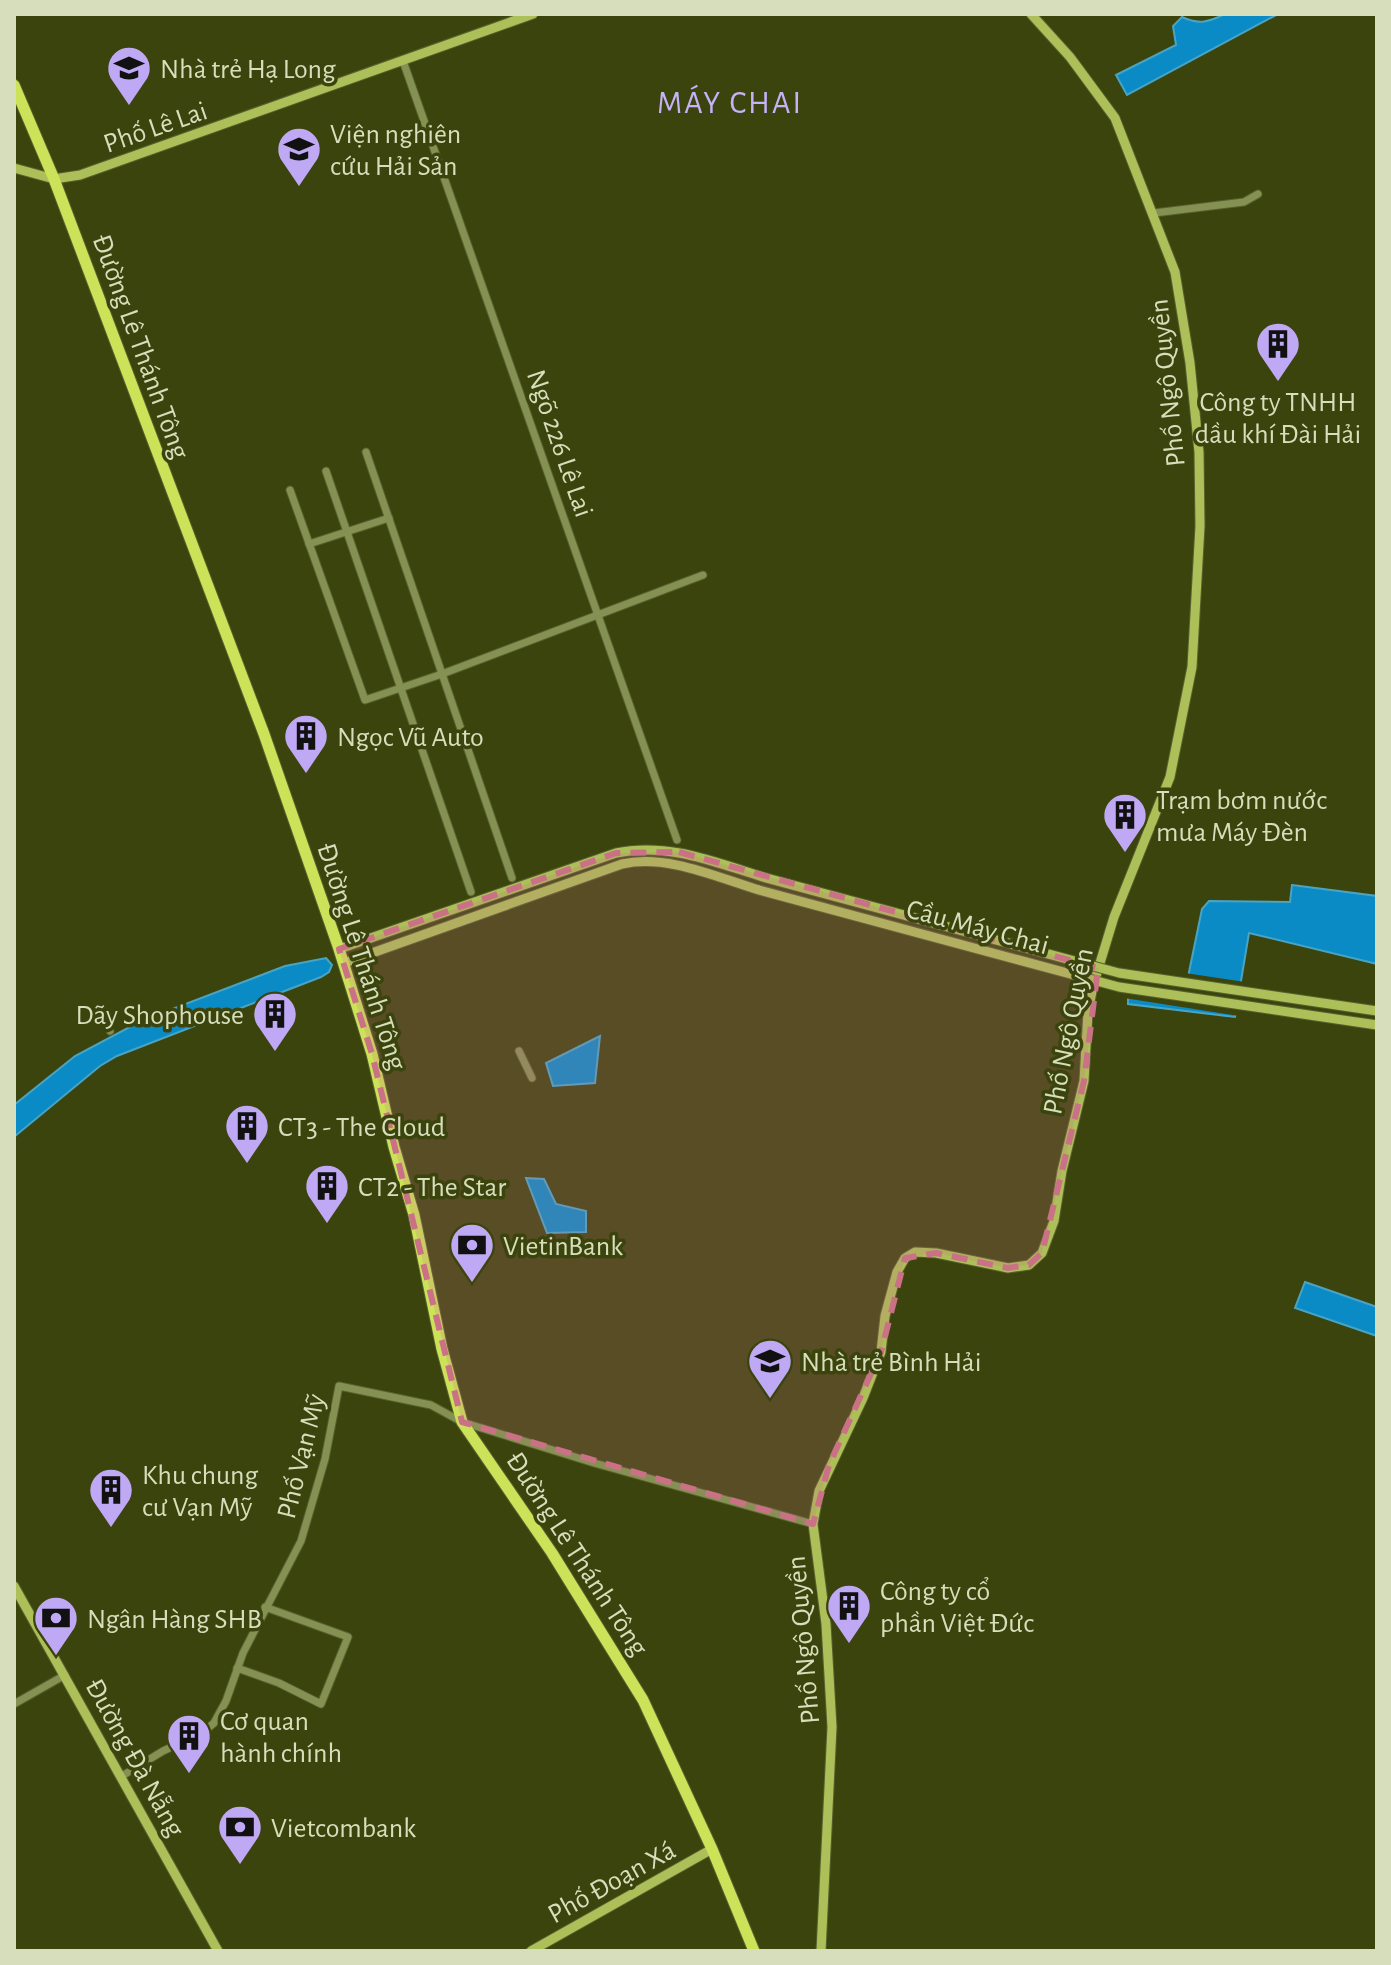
<svg xmlns="http://www.w3.org/2000/svg" width="1391" height="1965" font-family="'Alegreya Sans',sans-serif">
	<style>
		.water { fill: #0b8bc6; stroke: #48a4c3; stroke-width: 2 }
		.pier { fill: #3c440e }
		.lines { fill: none; stroke-linecap: round; stroke-linejoin: round }
		.street-casing { stroke: #58602d; stroke-width: 9 }
		.secondary-casing { stroke: #58602d; stroke-width: 11 }
		.primary-casing { stroke: #58602d; stroke-width: 13 }
		.street { stroke: #859153; stroke-width: 7 }
		.secondary { stroke: #adbf58; stroke-width: 9 }
		.primary { stroke: #cce259; stroke-width: 11 }
		.secondary-bridge-casing { stroke: #58602d; stroke-width: 11; stroke-linecap: butt }
		.secondary-bridge { stroke: #adbf58; stroke-width: 9 }
		.marked { fill: #cb7186; fill-opacity: 0.2; stroke: #cb7186; stroke-width: 6; stroke-dasharray: 16 10; stroke-linejoin: round }
		.labels { text-anchor: middle; stroke-width: 7; stroke-linejoin: round; paint-order: stroke }
		.poi-label { font-size: 28px; fill: #d6debb; stroke: #3c440e; text-anchor: start }
		.street-label { font-size: 28px; fill: #d6debb; stroke: #3c440e }
		.quarter-label { font-size: 32px; letter-spacing: 2px; fill: #c6b2f8; stroke: #3c440e }
	</style>
	<rect width="100%" height="100%" fill="#3c440e"/>
	<g class="water">
		<path d="M1225,14H1278L1127,95L1116,75L1176,45L1173,26L1182,17C1199,25 1209,22 1225,14Z"/>
		<polygon points="1292,885 1377,896 1377,964 1249,933 1235,1017 1128,1004 1128,981 1176,984 1188,977 1202,909 1209,901 1290,902"/>
		<polygon points="326,958 332,965 329,972 321,977 117,1056 100,1066 14,1137 14,1105 75,1056 141,1021 285,966"/>
		<polygon points="600,1036 595,1083 553,1086 546,1063"/>
		<polygon points="526,1178 544,1179 556,1204 586,1211 586,1232 547,1233"/>
		<polygon points="1305,1282 1377,1307 1377,1336 1295,1308"/>
	</g>
	<polygon class="pier" points="1185,973 1245,982 1239,1016 1124,998 1124,980 1126,977 1176,980"/>
	<g class="lines">
		<g class="street-casing">
			<g id="street">
				<polyline points="403,61 677,840"/>
				<polyline points="1154,213 1244,202 1258,194"/>
				<polyline points="366,452 512,878"/>
				<polyline points="326,471 471,892"/>
				<polyline points="290,490 365,700 442,674 703,575"/>
				<polyline points="309,544 389,518"/>
				<polyline points="102,1011 110,1031"/>
				<polyline points="519,1051 532,1078"/>
				<polyline points="237,1668 279,1683 321,1704 348,1637 265,1607"/>
				<polyline points="14,1704 65,1675"/>
				<polyline points="122,1776 163,1751 202,1733 214,1723 226,1701 243,1653 301,1541 325,1459 339,1386 431,1405 462,1422 594,1463 813,1524"/>
			</g>
		</g>
		<g class="secondary-casing">
			<g id="secondary">
				<polyline points="14,168 54,179 80,175 533,14"/>
				<path d="M339,949L616,853C667,842 714,862 763,877"/>
				<path d="M344,963L622,864C667,854 716,877 759,890"/>
				<polyline points="14,1586 218,1951"/>
				<polyline points="531,1951 712,1849"/>
				<polyline points="821,1951 832,1727 826,1624 813,1524 819,1491 863,1398 881,1352 885,1316 897,1272 905,1258 915,1252 936,1253 1008,1268 1029,1265 1042,1253 1054,1221 1062,1171 1084,1081 1088,1012 1093,986 1114,917 1170,777 1192,667 1200,526 1199,452 1190,363 1175,272 1115,118 1070,57 1031,14"/>
			</g>
		</g>
		<g class="primary-casing">
			<polyline id="primary" points="14,85 54,179 264,734 339,949 372,1054 394,1147 414,1215 442,1349 462,1422 552,1553 643,1700 712,1849 754,1951"/>
		</g>
		<use href="#street" class="street"/>
		<use href="#secondary" class="secondary"/>
		<use href="#primary" class="primary"/>
		<g class="secondary-bridge-casing">
			<g id="secondary-bridge">
				<polyline points="763,877 1119,973 1377,1011"/>
				<polyline points="759,890 1119,987 1377,1025"/>
			</g>
		</g>
		<use href="#secondary-bridge" class="secondary-bridge"/>
	</g>
	<path class="marked" d="M679,852L1098,968L1084,1081L1042,1253L1029,1265L1008,1268L936,1253L905,1258L881,1352L829,1465L813,1524L462,1422L372,1054L339,949L616,853Z"/>
	<defs>
		<g id="school-pin" transform="scale(2.3)"><path d="M0 17L-7.5 6A9.5 9.5 0 1 1 7.5 6Z" fill="#bfa8f4" stroke="#3c440e"/><path d="M0-5L7-2L0 1L-7-2ZM-4 1L0 2.5L4 1V4Q0 6-4 4Z" fill="#111"/></g>
		<g id="university-pin" transform="scale(2.3)"><path d="M0 17L-7.5 6A9.5 9.5 0 1 1 7.5 6Z" fill="#bfa8f4" stroke="#3c440e"/><path d="M0-5L7-2L0 1L-7-2ZM-4 1L0 2.5L4 1V4Q0 6-4 4Z" fill="#111"/></g>
		<g id="building-pin" transform="scale(2.3)"><path d="M0 17L-7.5 6A9.5 9.5 0 1 1 7.5 6Z" fill="#bfa8f4" stroke="#3c440e"/><path d="M-4-6H4V6H1V3H-1V6H-4ZM-2.5-4.3h1.7v1.8h-1.7ZM.8-4.3h1.7v1.8H.8ZM-2.5-1h1.7V.8h-1.7ZM.8-1h1.7V.8H.8Z" fill="#111"/></g>
		<g id="bank-pin" transform="scale(2.3)"><path d="M0 17L-7.5 6A9.5 9.5 0 1 1 7.5 6Z" fill="#bfa8f4" stroke="#3c440e"/><path d="M-6-4H6V4H-6ZM0-2.3a2.3 2.3 0 1 0 0 4.6a2.3 2.3 0 1 0 0-4.6Z" fill="#111"/></g>
	</defs>
	<g fill-rule="evenodd">
		<use href="#school-pin" x="129" y="68"/>
		<use href="#university-pin" x="299" y="149"/>
		<use href="#building-pin" x="1278" y="344"/>
		<use href="#building-pin" x="306" y="736"/>
		<use href="#building-pin" x="1125" y="815"/>
		<use href="#building-pin" x="275" y="1014"/>
		<use href="#building-pin" x="247" y="1126"/>
		<use href="#building-pin" x="327" y="1186"/>
		<use href="#bank-pin" x="472" y="1245"/>
		<use href="#school-pin" x="770" y="1361"/>
		<use href="#building-pin" x="111" y="1490"/>
		<use href="#building-pin" x="849" y="1606"/>
		<use href="#bank-pin" x="56" y="1618"/>
		<use href="#building-pin" x="189" y="1736"/>
		<use href="#bank-pin" x="240" y="1827"/>
	</g>
	<g class="labels">
		<g class="poi-label">
			<text x="160" y="78">Nhà trẻ Hạ Long</text>
			<text x="330" y="143">Viện nghiên<tspan x="330" dy="32">cứu Hải Sản</tspan></text>
			<text x="1278" y="411" text-anchor="middle">Công ty TNHH<tspan x="1278" dy="32">dầu khí Đài Hải</tspan></text>
			<text x="337" y="746">Ngọc Vũ Auto</text>
			<text x="1156" y="809">Trạm bơm nước<tspan x="1156" dy="32">mưa Máy Đèn</tspan></text>
			<text x="244" y="1024" text-anchor="end">Dãy Shophouse</text>
			<text x="278" y="1136">CT3 - The Cloud</text>
			<text x="358" y="1196">CT2 - The Star</text>
			<text x="503" y="1255">VietinBank</text>
			<text x="801" y="1371">Nhà trẻ Bình Hải</text>
			<text x="142" y="1484">Khu chung<tspan x="142" dy="32">cư Vạn Mỹ</tspan></text>
			<text x="880" y="1600">Công ty cổ<tspan x="880" dy="32">phần Việt Đức</tspan></text>
			<text x="87" y="1628">Ngân Hàng SHB</text>
			<text x="220" y="1730">Cơ quan<tspan x="220" dy="32">hành chính</tspan></text>
			<text x="271" y="1837">Vietcombank</text>
		</g>
		<g class="street-label">
			<text transform="translate(155 126) rotate(-19)" y="10">Phố Lê Lai</text>
			<text transform="translate(142 346) rotate(70)" y="10">Đường Lê Thánh Tông</text>
			<text transform="translate(1166 383) rotate(-96)" y="10">Phố Ngô Quyền</text>
			<text transform="translate(561 443) rotate(71)" y="10">Ngõ 226 Lê Lai</text>
			<text transform="translate(978 926) rotate(15)" y="10">Cầu Máy Chai</text>
			<text transform="translate(363 956) rotate(72)" y="10">Đường Lê Thánh Tông</text>
			<text transform="translate(1067 1031) rotate(-79)" y="10">Phố Ngô Quyền</text>
			<text transform="translate(300 1456) rotate(-76)" y="10">Phố Vạn Mỹ</text>
			<text transform="translate(578 1553) rotate(57)" y="10">Đường Lê Thánh Tông</text>
			<text transform="translate(802 1640) rotate(-95)" y="10">Phố Ngô Quyền</text>
			<text transform="translate(136 1757) rotate(61)" y="10">Đường Đà Nẵng</text>
			<text transform="translate(611 1881) rotate(-29)" y="10">Phố Đoạn Xá</text>
		</g>
		<g class="quarter-label">
			<text x="730" y="113">MÁY CHAI</text>
		</g>
	</g>
	<rect width="1391" height="1965" fill="none" stroke="#d6debb" stroke-width="32"/>
</svg>
